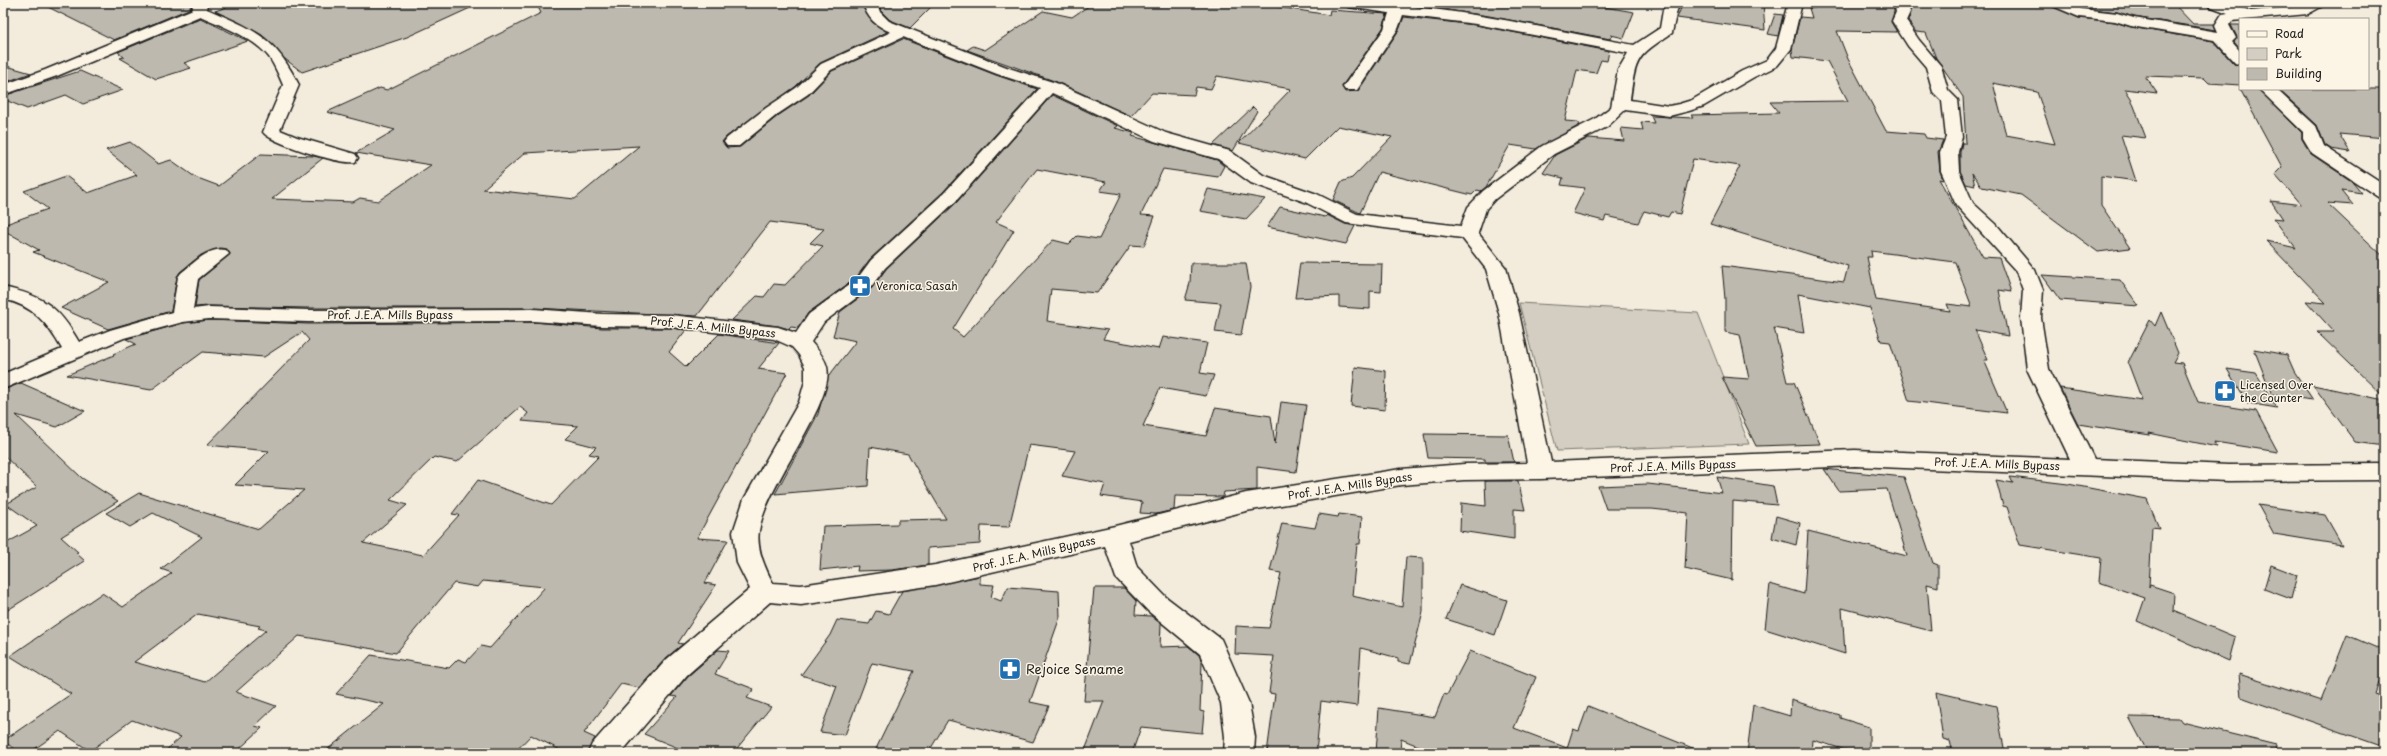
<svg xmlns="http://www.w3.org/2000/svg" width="2387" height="756" font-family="'Playpen Sans',sans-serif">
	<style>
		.green { fill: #d3cec1; stroke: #78756e }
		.building { fill: #beb9ae; stroke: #1c1c1c; fill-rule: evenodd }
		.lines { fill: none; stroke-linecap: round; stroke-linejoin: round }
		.minor-casing { stroke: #1c1c1c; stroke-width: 3 }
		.minor { fill: #fcf5e5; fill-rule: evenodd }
		.labels { text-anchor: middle; stroke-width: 3; stroke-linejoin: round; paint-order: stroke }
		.poi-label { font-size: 11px; fill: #1c1c1c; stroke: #fcf5e5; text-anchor: start }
		.street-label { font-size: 11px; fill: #1c1c1c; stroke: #fcf5e5 }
		.near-poi-label { font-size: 13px; fill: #1c1c1c; stroke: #fcf5e5; text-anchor: start }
	</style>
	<rect width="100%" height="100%" fill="#f3ecdd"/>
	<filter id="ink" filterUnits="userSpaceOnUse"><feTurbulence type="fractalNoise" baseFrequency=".025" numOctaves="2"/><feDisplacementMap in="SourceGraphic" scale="8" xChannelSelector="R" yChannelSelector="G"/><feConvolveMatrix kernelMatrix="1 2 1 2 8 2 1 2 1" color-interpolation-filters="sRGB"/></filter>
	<g filter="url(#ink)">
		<polygon class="green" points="1519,303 1698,313 1749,444 1557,451"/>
		<g class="building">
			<polygon points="40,3 191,3 191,8 114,40"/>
			<polygon points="239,3 481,3 407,37 302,72 285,59 262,35 215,11"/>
			<path d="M536,3H862L872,22L887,32L820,63L795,87L726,137L722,142L727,148L740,147L779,115L809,95L832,71L903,39L996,75L1037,89L943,192L870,259L856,278L808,313L798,328L791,327L789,329L778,326L732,320L757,296L764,297L774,284L785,285L823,246L810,243L824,229L770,222L697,316L533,308H308L209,306L195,307L199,280L230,254L227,249L220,248L201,255L180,272L177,277L171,311L108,329L61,308L109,282L33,252L39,250L3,230V225L48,209L24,191L66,176L88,193L137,175L106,150L130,142L158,164L171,160L195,177L219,186L261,154L313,156L323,158L272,199L353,202L360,198L378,201L431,165L356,153L395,130L327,112L380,88L387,90L541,13ZM639,146L575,199L483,189L525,153Z"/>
			<polygon points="879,3 935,3 910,28 890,20 881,11"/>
			<polygon points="1093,3 1254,3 1329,15 1330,10 1387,14 1383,28 1342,86 1345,92 1358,91 1399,30 1404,17 1476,25 1609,51 1607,61 1601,60 1596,73 1577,70 1565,121 1578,122 1580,125 1536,149 1510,145 1486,187 1481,191 1477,190 1472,195 1379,172 1360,213 1333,200 1341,182 1352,178 1392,137 1338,126 1305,159 1239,143 1291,89 1217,76 1211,89 1196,87 1194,95 1152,93 1131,116 1057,82 967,50 973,46 985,50 1043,11 1072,17"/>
			<polygon points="1398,3 1581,3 1634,12 1624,38 1611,35 1610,39 1489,16"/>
			<polygon points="1683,3 1763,3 1765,30 1677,18"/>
			<path d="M1815,3H1893L1894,12L1891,22L1897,32L1837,31L1848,59L1886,131L1924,134L1926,138L1943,140L1938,152L1940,171L1943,180L1939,179L1983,257L1999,258L2011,292L1999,290L2008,336L1975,330L1988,360H1984L2007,413L1909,401L1890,342L1881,341L1870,308L1798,294L1804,333L1774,328L1787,382H1794L1820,444L1756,446L1722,377L1749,379L1740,335L1725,332V299L1722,266L1844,282L1848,266L1710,224L1740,166L1693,159L1680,214L1671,212L1668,217L1644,211L1638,223L1606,216L1604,221L1573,213L1585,188L1561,185L1563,178L1543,173L1555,155L1589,138L1624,141L1621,128L1643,130L1641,122L1654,123L1651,116L1693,118L1691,115L1779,113L1770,102L1848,101L1827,61L1793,57L1792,50L1800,17L1812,18L1809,8H1815ZM1871,251L1955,262L1972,307L1947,304L1950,311L1876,300L1867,257H1872Z"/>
			<path d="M1910,3H2034L2051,5L2079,18L2115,22L2131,27L2213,41L2234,64L2240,66V85L2209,83L2204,78L2145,76L2157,93L2125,89L2131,98L2146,138L2121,135L2136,181L2101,176V205L2130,248L2098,252L2021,195L1982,187L1972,173L1975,186L1966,184L1960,171V152L1962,143H1966L1963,97L1936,58L1926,33L1916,32L1908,21L1911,13ZM1993,83L2037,92L2055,144L2006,135Z"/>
			<polygon points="2077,3 2173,3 2193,24 2214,24 2216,30 2134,17 2117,12 2082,8"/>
			<polygon points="1775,14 1783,15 1778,36 1768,34"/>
			<polygon points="200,18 248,41 184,63 191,68 156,79 120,58 124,57 118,52"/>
			<polygon points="2231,25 2240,25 2240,49 2234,42 2237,37"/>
			<polygon points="3,65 31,73 3,83"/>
			<polygon points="80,71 123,90 83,104 66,95 27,109 3,99 3,96"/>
			<polygon points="2240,89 2258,89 2302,133 2302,139 2311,154 2353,182 2362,193 2341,190 2353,205 2327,203 2384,257 2384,397 2317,332 2334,332 2306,301 2326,303 2266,241 2296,248 2273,218 2283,219 2271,201 2302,205 2275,174 2282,167"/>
			<polygon points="2278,89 2384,89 2384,138 2339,134 2350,152 2331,149 2325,145 2317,125"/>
			<path d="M1052,95L1118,126L1115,128L1134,133L1132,136L1217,160L1224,166L1218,177L1163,169L1141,215L1155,216L1144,246L1131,245L1097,293L1051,289L1047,321L1108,330L1103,339L1159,349L1163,337L1207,343L1200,373L1214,375L1206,396L1160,388L1143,426L1206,436L1215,408L1271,416L1275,444L1281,402L1306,405L1296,472L1257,467V490L1224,492L1223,497L1175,496L1174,510L1156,514L1140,513L1142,502L1101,496L1105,484L1062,476L1075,451L1029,445L1009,527L981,526L980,544L928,548V565L892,570L857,571L858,566L820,570L823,526L898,524V520L946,519L908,454L870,447L868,486L775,494L818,414L828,377L856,341L833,336L840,312L872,288L886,269L957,202ZM1037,169L1106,182L1100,191L1121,194L1099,239L1077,236L1069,244L1053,240L963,337L953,329L1014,230L996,222Z"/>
			<polygon points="1253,107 1257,111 1233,151 1213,145"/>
			<polygon points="1208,189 1265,199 1246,219 1200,211"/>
			<polygon points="1280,207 1325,217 1327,215 1345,224 1355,226 1346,244 1267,227"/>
			<polygon points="1191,263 1246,263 1250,287 1241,335 1215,332 1221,303 1185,300 1190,283"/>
			<polygon points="1300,263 1382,264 1381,292 1370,291 1370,309 1339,307 1339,296 1295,298"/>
			<polygon points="2042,275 2120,280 2139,306 2060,300"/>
			<polygon points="2161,312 2178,353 2173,362 2182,363 2198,402 2256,411 2278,452 2215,442 2217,447 2149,433 2150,435 2078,424 2060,388 2142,400 2128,363 2150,320 2155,326"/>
			<path d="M209,320L308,324L533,322L602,328H671L686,330L669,352L686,367L719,334L779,343L758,369L787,373L697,538L728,540L705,583L716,585L678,643L683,644L666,658L639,688L621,684L584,733L595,738L587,753H566L531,735L514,753H323L384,704L336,694L371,655L449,668L458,659L466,662L481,646L490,648L545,587L483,581L478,587L454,583L396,653L299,636L236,692L276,706L255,726L262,728L235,753H163L181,737L132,720L90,751L60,731L29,753H21L3,741L71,694L10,656L102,593L123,607L172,573L161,569L202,537L153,513L130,527L106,513L139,493L259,529L304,490L235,485L269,451L207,445L309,340L302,332L264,357L203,352L151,390L67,375L114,355L113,354L136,344L126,339L183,323ZM520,407L528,413L522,421L578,426L565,439L596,447L589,454L599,456L551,505L478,480L452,514L459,515L423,555L363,543L407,505L390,500L434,457L457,462ZM198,614L260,626L258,628L266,630L205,682L134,662Z"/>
			<polygon points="2254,349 2287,355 2294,371 2313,400 2272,395"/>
			<polygon points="1355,367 1386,371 1385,410 1351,406"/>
			<polygon points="2227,369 2256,373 2277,408 2247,403"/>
			<polygon points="21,383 85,411 57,427 16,415 82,478 118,501 61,537 78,552 76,553 85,561 3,613 3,545 37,526 6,504 37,487 3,455 3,390"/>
			<polygon points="2313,385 2384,400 2384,446 2355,442"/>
			<polygon points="1424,434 1508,435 1514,462 1485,462 1485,459 1428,458"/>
			<polygon points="1824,469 1904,477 1933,563 1938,565 1938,587 1927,584 1931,631 1842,608 1845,654 1765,629 1770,584 1804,594 1808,531 1907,556 1887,489 1839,491"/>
			<polygon points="1717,477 1773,486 1777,505 1733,501 1732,580 1685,569 1688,513 1652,509 1606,509 1598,486 1648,484 1722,493"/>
			<polygon points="2010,477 2068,484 2147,499 2159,528 2152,527 2149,588 2150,585 2174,593 2173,611 2235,637 2229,661 2137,621 2145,598 2099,582 2101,558 2020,545 2007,507 2003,506 1996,480 2013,483"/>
			<polygon points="1485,481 1518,481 1525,510 1514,509 1514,539 1460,531 1461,503 1486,506"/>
			<polygon points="2258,505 2325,515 2342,545 2274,534"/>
			<polygon points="1319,514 1338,517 1339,514 1362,517 1360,544 1357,544 1352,596 1402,607 1406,557 1423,558 1423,612 1410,664 1398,662 1398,658 1361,648 1357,706 1321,701 1316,753 1267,753 1275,694 1269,693 1274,656 1235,654 1236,626 1269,628 1281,573 1270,571 1282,523 1315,528"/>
			<polygon points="1776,516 1800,523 1796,545 1772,538"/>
			<polygon points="2271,565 2297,575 2291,599 2264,589"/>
			<polygon points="980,576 980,584 994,585 991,597 1001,601 1008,587 1059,591 1060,617 1030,702 1049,706 1033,742 948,720 928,753 874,753 914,671 872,663 845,735 820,732 837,686 801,675 830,635 837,620 869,624 876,611 889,614 902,591"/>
			<polygon points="1460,585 1507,600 1495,635 1446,619"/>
			<polygon points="1094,588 1124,588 1136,601 1135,615 1151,616 1161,624 1160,647 1188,646 1199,655 1202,663 1200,711 1204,712 1202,733 1141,727 1132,753 1084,753 1104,701 1084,701"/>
			<polygon points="2347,635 2384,651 2384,669 2375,694 2384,697 2384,747 2241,697 2239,674 2321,701"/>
			<polygon points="718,650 729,651 715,674 754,689 747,698 771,707 733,753 690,753 644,734 677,697 671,696 688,676"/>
			<polygon points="1470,651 1536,677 1514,728 1567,748 1573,729 1579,731 1588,706 1705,753 1436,753 1401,739 1400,753 1376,753 1379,708 1435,717 1444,694 1447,695"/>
			<polygon points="1936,692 1996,706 2005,753 1953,753 1950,741 1943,739"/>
			<polygon points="1791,700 1840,715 1840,718 1869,727 1869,753 1856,753 1813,740 1812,753 1747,753 1753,705 1790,716"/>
			<polygon points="2129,717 2179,718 2182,722 2276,745 2275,753 2148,753"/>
		</g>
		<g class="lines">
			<g class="minor-casing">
				<g id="minor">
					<path d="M192,3H206L207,9C255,30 274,36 299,85L280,130L297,137L355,154L358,158L355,162C342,165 270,143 263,132L283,85C279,76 275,66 269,57C253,37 222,26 200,16L57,76L3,95V85L45,70L193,9Z"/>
					<path d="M863,3H877L880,12L889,21L1009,68L1056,83L1166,133L1230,151L1263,175L1317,194L1357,214L1461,226L1468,207L1483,191L1542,146L1595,119L1611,107L1618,70L1628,53L1476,24L1403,15L1398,29L1357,90H1345L1343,87L1384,29L1389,13L1348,7L1341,3C1440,3 1538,27 1634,45L1660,28L1663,10L1668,3H1682L1677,10L1672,33C1636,57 1636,57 1630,100L1669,106L1679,104L1692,100L1742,71L1767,60L1776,48L1788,3H1802L1791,49L1777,66L1754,77L1704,106L1689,111L1669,116L1625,110L1607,127L1554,154L1495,199L1486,209L1478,233L1506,268L1519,313L1551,462L1855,450L2070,459L2027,369L2021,318L2023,290L2016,271L1956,205L1941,171L1940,152L1946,137L1942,101L1933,92L1926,67L1908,46L1892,21L1896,12L1894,3H1908L1910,12L1906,21L1919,40L1941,66L1948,90L1958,100L1962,137L1958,152L1959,171L1973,203L1996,224L2035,270L2043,290L2041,318L2049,369L2094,459L2228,465L2384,464V480L2228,481L1855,466L1541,479L1464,480L1401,485L1246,511L1129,541L1137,567L1166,597L1221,639L1249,703L1255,737L1254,753H1224L1225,737L1221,703L1200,654L1148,611L1116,578L1105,546L935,585L801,605L770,602L687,675L621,753H588L592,744L667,659L750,589L737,563L733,532L744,499L799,402L805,381V367L799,355L792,347L774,339L671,327L602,326L533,321L308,322L209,319L183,322L124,338L3,389V374L62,349C47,323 34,306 3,299V287C44,296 58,306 79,342L110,330L172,312L178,277L181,273C194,263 209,246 226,250L229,254L198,279L193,309L209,307L308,310L533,309L602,314L671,315L778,327L796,333L809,314L857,279L871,260L944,193L1040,88L997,74L903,37L831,70L808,94L778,114L739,146H727L724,142L727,138L766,108L796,88L821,64L891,32C876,26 867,18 863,3ZM1052,93L1154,141L1218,159L1251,183L1305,202L1346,223L1462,238L1486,269L1499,313L1527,463L1464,464L1401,469L1246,493L1115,526L935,565L801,585L773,583C765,568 756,548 759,531C766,485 835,403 827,367C825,358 817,349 811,342L824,322L871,287L885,268L956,201Z"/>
					<polygon points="2051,3 2069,3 2082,9 2117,13 2134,18 2218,32 2215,25 2222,14 2228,13 2209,6 2207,3 2228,3 2251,11 2305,6 2310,3 2328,3 2308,14 2232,21 2229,25 2236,38 2232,42 2240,51 2240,65 2235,63 2214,40 2131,26 2115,21 2079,17 2053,6"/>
					<polygon points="2259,89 2276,89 2316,126 2324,146 2384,185 2384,198 2378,197 2312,153 2303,138 2303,132"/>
				</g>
			</g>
			<use href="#minor" class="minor"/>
		</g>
	</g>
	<defs>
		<g id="pharmacy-square" transform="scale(1.15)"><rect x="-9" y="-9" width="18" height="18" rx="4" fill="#1f6fb2" stroke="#fcf5e5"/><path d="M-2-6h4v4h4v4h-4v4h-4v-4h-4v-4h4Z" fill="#fff"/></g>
	</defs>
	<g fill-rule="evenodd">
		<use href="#pharmacy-square" x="860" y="286"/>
		<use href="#pharmacy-square" x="2225" y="391"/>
		<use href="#pharmacy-square" x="1010" y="669"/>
	</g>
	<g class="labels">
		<g class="poi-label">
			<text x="876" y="290">Veronica Sasah</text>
			<text x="2240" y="389">Licensed Over<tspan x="2240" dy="13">the Counter</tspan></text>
		</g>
		<g class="street-label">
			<text x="390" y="319">Prof. J.E.A. Mills Bypass</text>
			<text transform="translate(713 327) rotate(6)" y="4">Prof. J.E.A. Mills Bypass</text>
			<text transform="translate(1997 464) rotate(2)" y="4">Prof. J.E.A. Mills Bypass</text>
			<text transform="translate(1673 466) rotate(-2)" y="4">Prof. J.E.A. Mills Bypass</text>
			<text transform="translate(1350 486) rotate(-9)" y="4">Prof. J.E.A. Mills Bypass</text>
			<text transform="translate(1034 554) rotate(-13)" y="4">Prof. J.E.A. Mills Bypass</text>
		</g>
		<g class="near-poi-label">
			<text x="1026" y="674">Rejoice Sename</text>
		</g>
	</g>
	<rect width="2387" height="756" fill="none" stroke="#fcf5e5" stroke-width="16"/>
	<rect x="8" y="8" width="2371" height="740" fill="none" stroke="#1c1c1c" stroke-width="1.5" filter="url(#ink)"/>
	<rect x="2239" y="18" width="130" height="72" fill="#fcf5e5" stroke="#a29e95"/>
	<rect x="2247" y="31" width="20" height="6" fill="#fcf5e5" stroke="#a29e95"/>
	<text x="2275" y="38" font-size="12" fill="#1c1c1c">Road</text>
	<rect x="2247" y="48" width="20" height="12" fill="#d3cec1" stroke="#a29e95"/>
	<text x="2275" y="58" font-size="12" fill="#1c1c1c">Park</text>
	<rect x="2247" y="68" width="20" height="12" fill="#beb9ae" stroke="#a29e95"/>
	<text x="2275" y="78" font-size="12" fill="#1c1c1c">Building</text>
</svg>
